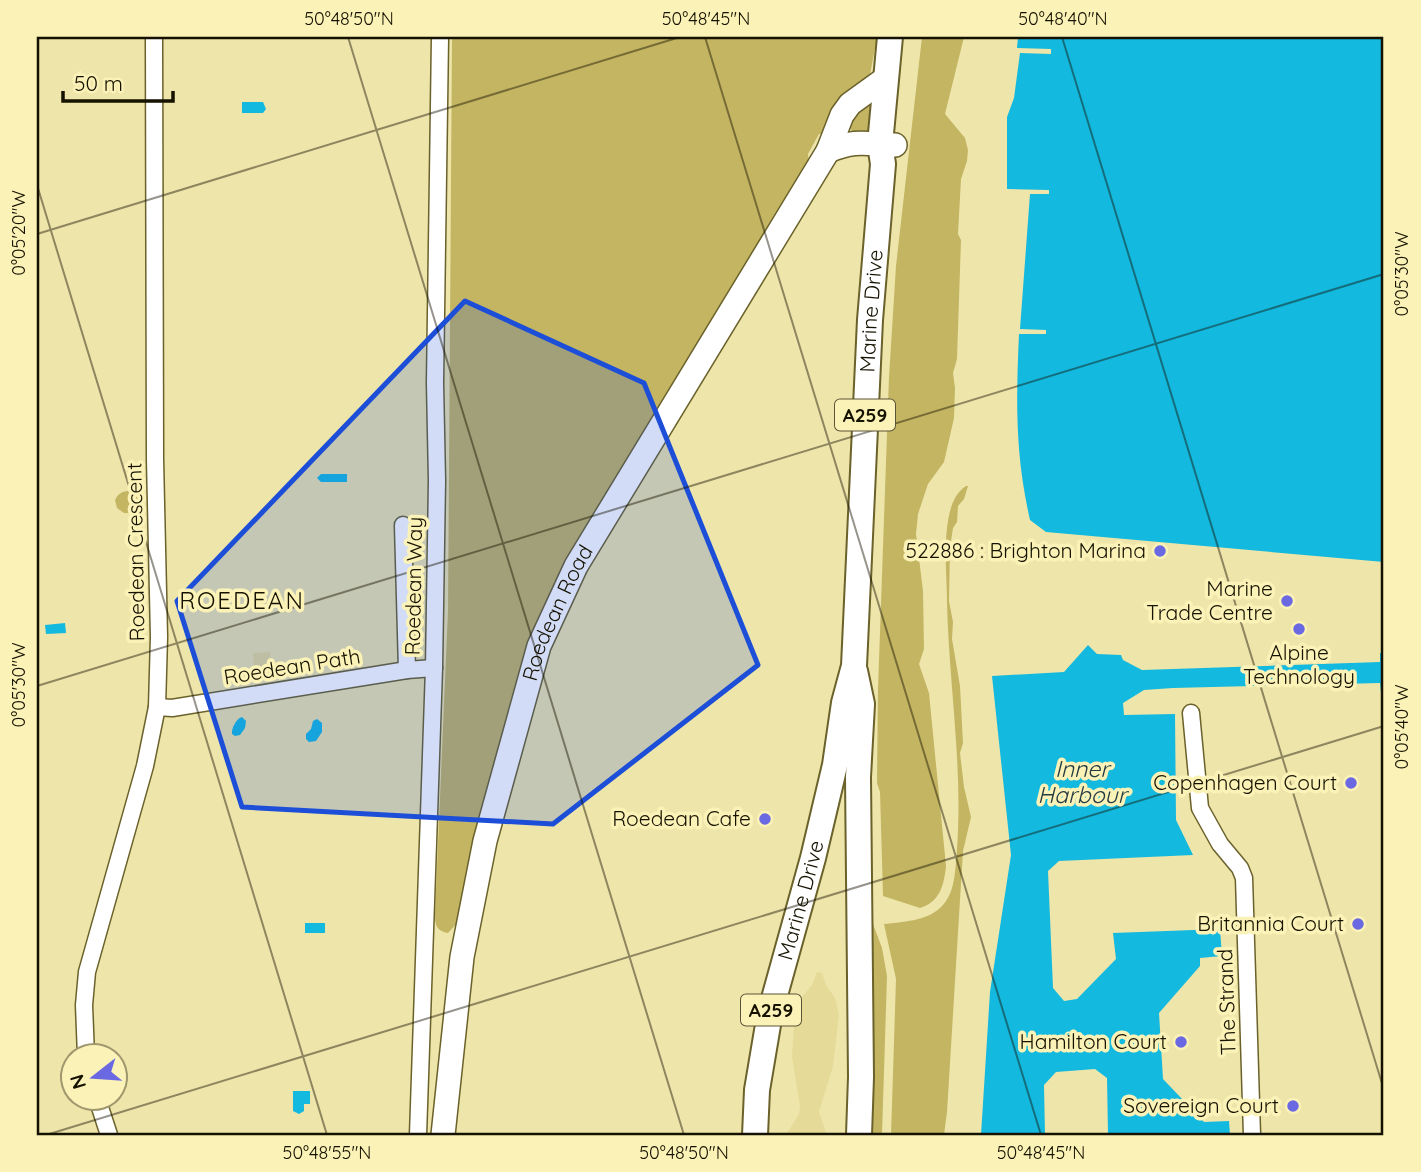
<svg xmlns="http://www.w3.org/2000/svg" width="1421" height="1172" font-family="Quicksand,sans-serif">
	<style>
		.built { fill: #e5da98 }
		.green { fill: #c4b562 }
		.water { fill: #13b9df }
		.lines { fill: none; stroke-linecap: round; stroke-linejoin: round }
		.minor-casing { stroke: #6a612b; stroke-width: 19 }
		.secondary-casing { stroke: #6a612b; stroke-width: 26 }
		.primary-casing { stroke: #6a612b; stroke-width: 28 }
		.minor { stroke: #fff; stroke-width: 16 }
		.secondary { stroke: #fff; stroke-width: 23 }
		.primary { stroke: #fff; stroke-width: 24 }
		.marked { fill: #1d4ed8; fill-opacity: 0.2; stroke: #1d4ed8; stroke-width: 5; stroke-linejoin: round }
		.ticks { fill: none; stroke: #161200; stroke-width: 2; stroke-opacity: 0.45 }
		.poi-dot { fill: #6a69e2; stroke: #fbf2b8; stroke-width: 2.5 }
		.labels { text-anchor: middle; stroke-width: 7; stroke-linejoin: round; paint-order: stroke }
		.shield { fill: #fbf2b8; stroke: #5b5537; stroke-width: 2 }
		.shield-label { font-size: 19px; font-weight: bold; fill: #161200 }
		.street-label { font-size: 21px; fill: #161200; stroke: #fbf2b8 }
		.poi-label { font-size: 21px; fill: #161200; stroke: #fbf2b8; text-anchor: end }
		.water-label { font-size: 23px; font-style: italic; fill: #243b43; stroke: #fbf2b8 }
		.quarter-label { font-size: 24px; letter-spacing: 2px; fill: #161200; stroke: #fbf2b8 }
		.neatline { fill: none; stroke: #161200; stroke-width: 2.5 }
		.ticks-label { font-size: 18px; text-anchor: middle; fill: #161200 }
	</style>
	<rect width="100%" height="100%" fill="#eee5ab"/>
	<g class="built">
		<polygon points="270,652 272,678 255,681 253,653"/>
		<polygon points="817,972 822,973 826,985 835,998 839,1015 833,1066 819,1112 827,1135 786,1135 799,1114 800,1106 792,1057 795,1010 797,1003 812,985"/>
	</g>
	<g class="green">
		<path d="M452,37H877L870,75L824,134H819L808,154L809,164L558,583L460,920L448,933C436,931 435,924 435,914L448,611Z"/>
		<path d="M922,37H964L945,114L965,138L968,150L967,161L961,179L958,234L961,240L957,359L953,373L955,388L954,418L944,462L928,484L918,514L916,534L923,591L924,649L919,664L929,693L946,866C944,885 940,902 920,908L883,896L880,792L877,783L878,689L889,377L896,266Z"/>
		<polygon points="874,99 877,123 867,136 853,132 850,128 851,117"/>
		<path d="M966,486H968L964,499L958,506L957,522L953,528L950,547L949,601L953,622L952,639L960,686L963,743L960,753L964,787L971,817L963,851L947,1112L944,1135H891L896,979L884,924C902,922 926,921 940,908C956,894 955,869 957,849C963,767 949,685 947,603C947,578 944,553 947,528C949,513 952,495 966,486Z"/>
		<path d="M140,491L141,513H124L117,508L115,500C120,489 130,491 140,491Z"/>
		<polygon points="873,924 882,948 887,976 882,1135 867,1135 869,926"/>
	</g>
	<g class="water">
		<path d="M1018,37H1384V562L1046,532L1030,520C1015,454 1016,401 1019,334H1046V330L1020,329L1030,194H1049V190L1007,189V117L1014,98L1020,53L1051,54V49L1017,48Z"/>
		<polygon points="242,102 263,102 266,109 263,113 242,113"/>
		<polygon points="321,474 347,474 347,482 321,482 317,478"/>
		<polygon points="65,623 66,633 46,634 45,625"/>
		<polygon points="1088,645 1097,654 1121,655 1123,660 1142,670 1380,662 1380,653 1384,653 1384,692 1381,693 1380,683 1173,688 1144,690 1123,703 1124,715 1175,714 1176,820 1193,855 1059,861 1048,871 1053,988 1064,1001 1077,999 1116,959 1113,933 1220,929 1222,956 1200,958 1200,966 1159,1013 1163,1079 1204,1122 1229,1121 1230,1135 1108,1135 1107,1078 1095,1069 1056,1072 1044,1085 1045,1135 981,1135 990,992 1011,855 992,676 1064,672"/>
		<path d="M242,717L246,721L245,728L240,735L235,736L232,734C231,728 237,718 242,717Z"/>
		<polygon points="317,719 322,723 322,732 316,741 309,742 306,739 306,734 311,729 313,721"/>
		<rect x="305" y="923" width="20" height="10"/>
		<polygon points="293,1091 310,1091 310,1104 304,1104 304,1111 299,1114 293,1111"/>
	</g>
	<g class="lines">
		<g class="minor-casing">
			<g id="minor">
				<polyline points="403,525 407,670"/>
				<polyline points="157,707 172,708 407,670 434,668"/>
				<polyline points="1191,713 1200,808 1220,844 1240,868 1244,878 1252,1135"/>
				<polyline points="86,1056 84,1005 87,972 145,766 157,707 159,637 155,459 154,37"/>
				<polyline points="97,1098 109,1135"/>
				<polyline points="418,1135 434,668 437,481 435,383 440,37"/>
			</g>
		</g>
		<g class="secondary-casing">
			<g id="secondary">
				<path d="M828,151C856,139 866,144 895,145"/>
				<path id="s1" d="M443,1135L462,957L485,841L539,646L576,566L828,151L842,115L850,104L886,78"/>
			</g>
		</g>
		<g class="primary-casing">
			<g id="primary">
				<polyline points="855,671 862,704 858,777 861,1077 859,1135"/>
				<path id="s2" d="M755,1135L757,1090L770,1013L813,858L835,765L844,703L854,666L870,320L883,164L880,144L890,37"/>
			</g>
		</g>
		<use href="#minor" class="minor"/>
		<use href="#secondary" class="secondary"/>
		<use href="#primary" class="primary"/>
	</g>
	<path class="marked" d="M465,301L644,383L758,665L553,824L242,807L177,601Z"/>
	<path class="ticks" d="M348,37L684,1135M705,37L1041,1135M1062,37L1384,1090M37,185L327,1135M37,234L680,37M37,686L1384,274M46,1135L1384,726"/>
	<g class="poi-dot">
		<circle cx="1160" cy="551" r="7"/>
		<circle cx="1287" cy="601" r="7"/>
		<circle cx="1299" cy="629" r="7"/>
		<circle cx="1351" cy="783" r="7"/>
		<circle cx="765" cy="819" r="7"/>
		<circle cx="1358" cy="924" r="7"/>
		<circle cx="1181" cy="1042" r="7"/>
		<circle cx="1293" cy="1106" r="7"/>
	</g>
	<g class="labels">
		<g class="shield">
			<rect x="835" y="399.5" width="60" height="31" rx="5"/>
			<rect x="741" y="994.5" width="60" height="31" rx="5"/>
		</g>
		<g class="shield-label">
			<text x="865" y="422">A259</text>
			<text x="771" y="1017">A259</text>
		</g>
		<g class="street-label">
			<text dy="7" stroke="none"><textPath href="#s2" startOffset="836">Marine Drive</textPath></text>
			<text transform="translate(136 552) rotate(-91)" y="7">Roedean Crescent</text>
			<text transform="translate(414 586) rotate(-89)" y="7">Roedean Way</text>
			<text dy="7" stroke="none"><textPath href="#s1" startOffset="537">Roedean Road</textPath></text>
			<text transform="translate(292 667) rotate(-9)" y="7">Roedean Path</text>
			<text dy="7" stroke="none"><textPath href="#s2" startOffset="240">Marine Drive</textPath></text>
			<text transform="translate(1227 1002) rotate(-92)" y="7">The Strand</text>
		</g>
		<g class="poi-label">
			<text x="1146" y="558">522886 : Brighton Marina</text>
			<text x="1273" y="596">Marine<tspan x="1273" dy="24">Trade Centre</tspan></text>
			<text x="1299" y="660" text-anchor="middle">Alpine<tspan x="1299" dy="24">Technology</tspan></text>
			<text x="1337" y="790">Copenhagen Court</text>
			<text x="751" y="826">Roedean Cafe</text>
			<text x="1344" y="931">Britannia Court</text>
			<text x="1167" y="1049">Hamilton Court</text>
			<text x="1279" y="1113">Sovereign Court</text>
		</g>
		<g class="water-label">
			<text x="1082" y="777">Inner<tspan x="1082" dy="26">Harbour</tspan></text>
		</g>
		<g class="quarter-label">
			<text x="242" y="609">ROEDEAN</text>
		</g>
	</g>
	<rect width="1421" height="1172" fill="none" stroke="#fbf2b8" stroke-width="77"/>
	<g transform="translate(94 1077) rotate(253)"><circle r="33" fill="#fbf2b8" stroke="#9f986e" stroke-width="2"/>
	<path d="M0-5L12 26L0 18L-12 26Z" fill="#6a69e2"/>
	<text y="-10" font-size="19" font-weight="bold" text-anchor="middle" fill="#161200">N</text>
	</g>
	<path d="M63 91v10h110v-10" fill="none" stroke="#161200" stroke-width="3.5"/>
	<text x="74" y="91" font-size="21" fill="#161200" stroke="#fbf2b8" stroke-width="5" paint-order="stroke">50 m</text>
	<rect x="38" y="38" width="1344" height="1096" class="neatline"/>
	<g class="ticks-label">
		<text x="349" y="25">50°48'50"N</text>
		<text x="706" y="25">50°48'45"N</text>
		<text x="1063" y="25">50°48'40"N</text>
		<text transform="translate(19 233) rotate(-90)" y="6">0°05'20"W</text>
		<text transform="translate(1402 274) rotate(-90)" y="6">0°05'30"W</text>
		<text transform="translate(19 685) rotate(-90)" y="6">0°05'30"W</text>
		<text transform="translate(1402 727) rotate(-90)" y="6">0°05'40"W</text>
		<text x="327" y="1159">50°48'55"N</text>
		<text x="684" y="1159">50°48'50"N</text>
		<text x="1041" y="1159">50°48'45"N</text>
	</g>
</svg>
